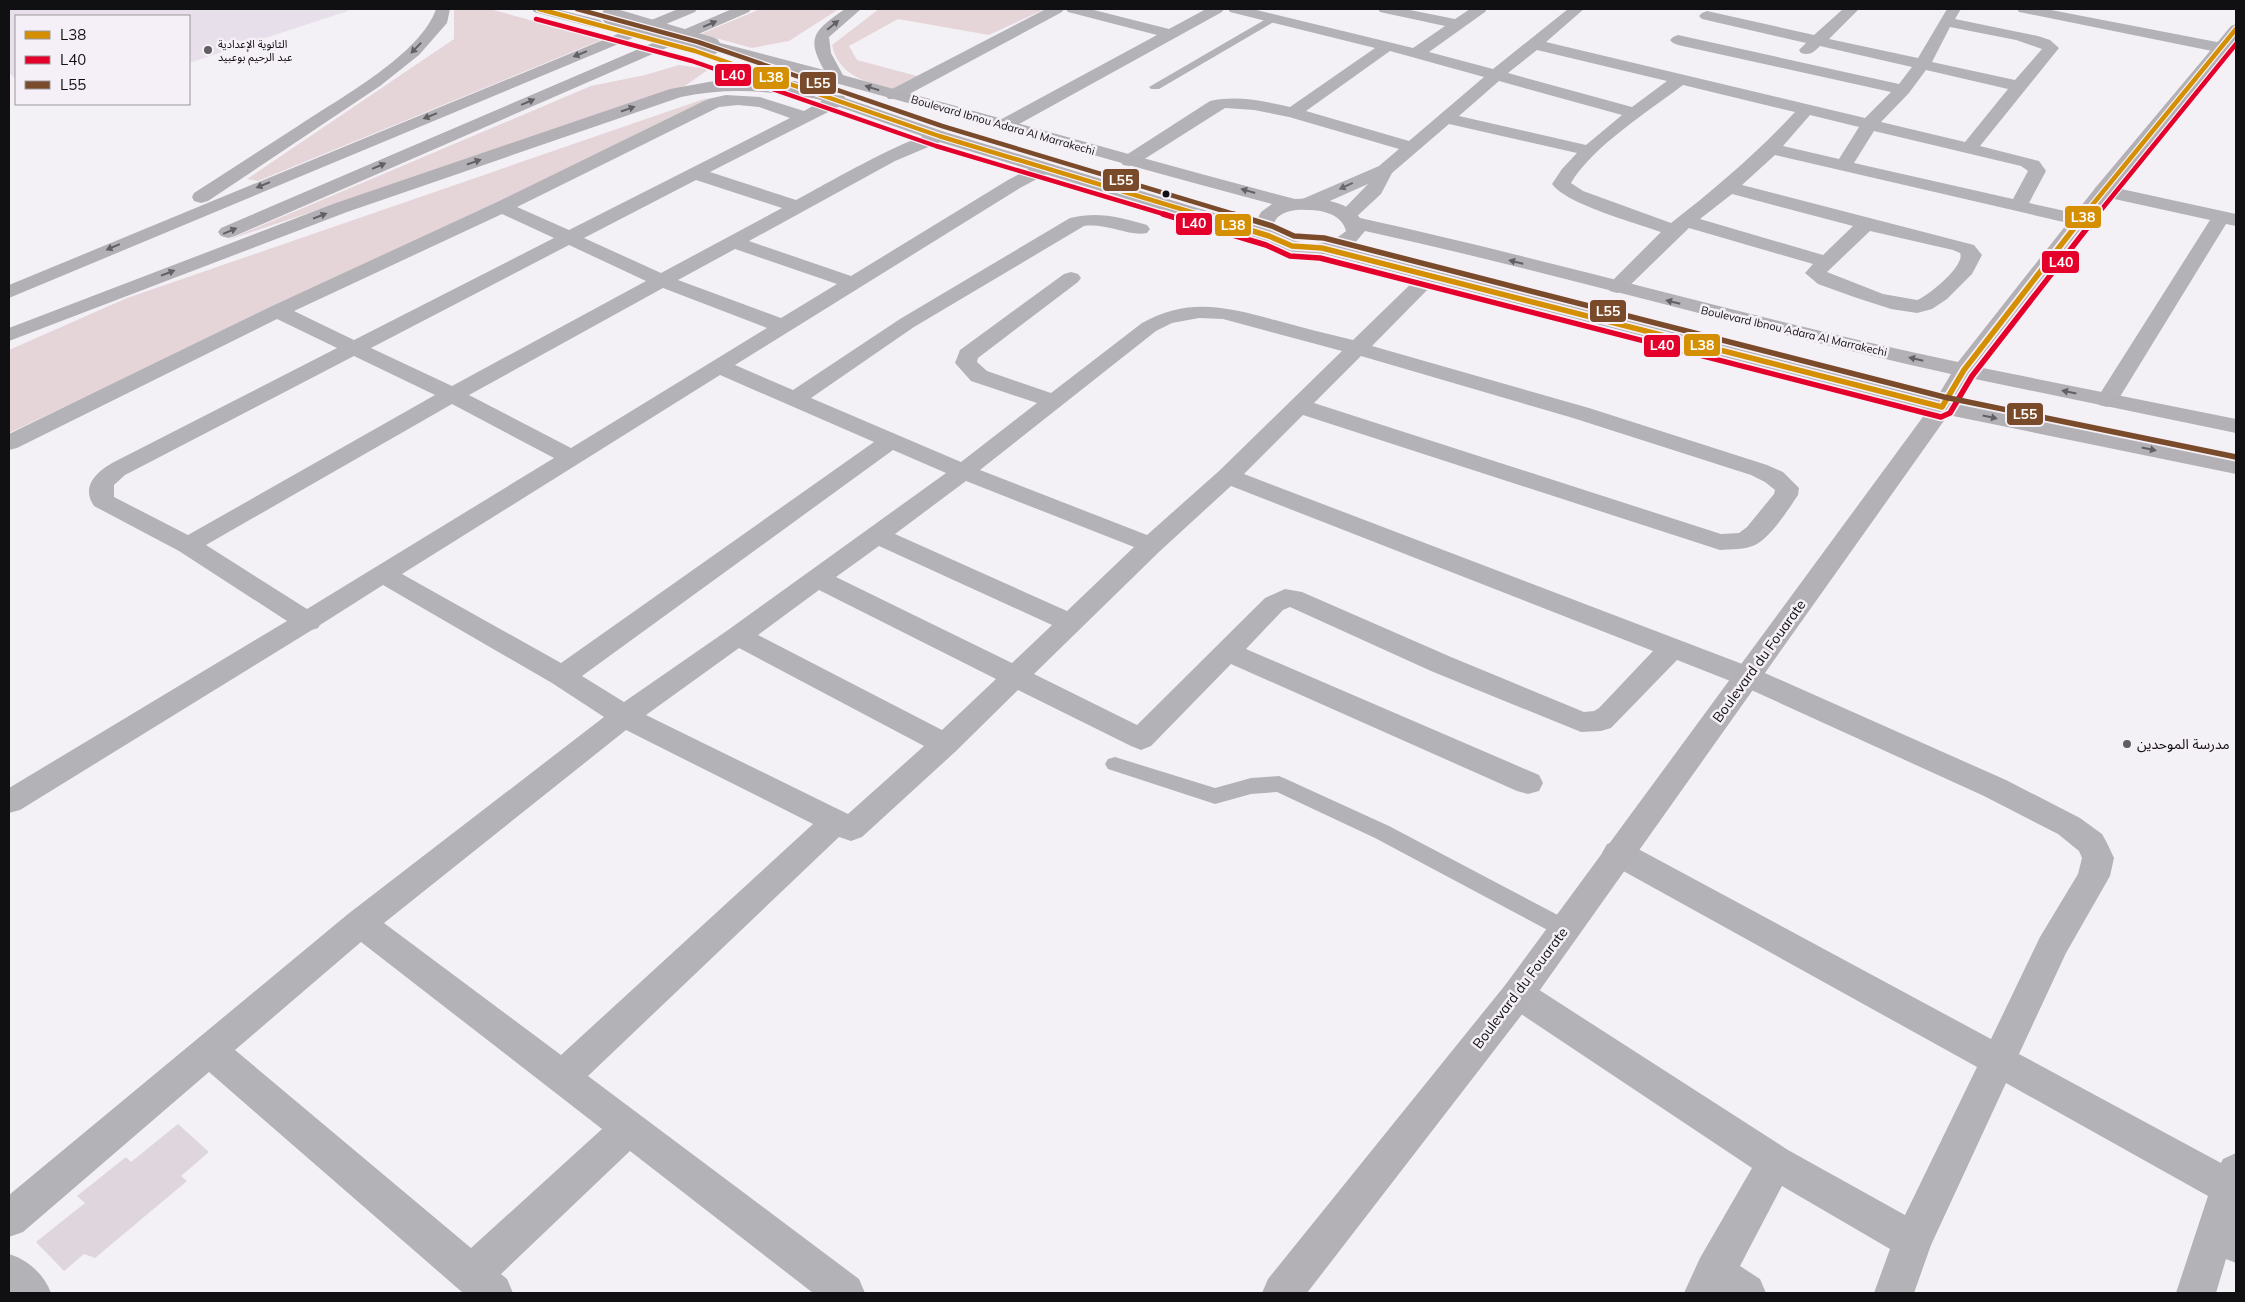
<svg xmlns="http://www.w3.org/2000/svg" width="2245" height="1302" font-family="Mulish,'Noto Sans Arabic',sans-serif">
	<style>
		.built { fill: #e7e0ea }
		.green { fill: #e5d5d8 }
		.building { fill: #ded6dc }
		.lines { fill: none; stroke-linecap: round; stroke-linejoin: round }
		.lane { fill: #b3b3b7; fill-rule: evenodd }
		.street { fill: #b3b3b7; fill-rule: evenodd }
		.secondary { fill: #b3b1b6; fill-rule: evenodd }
		.highway { fill: #b2b0b5; fill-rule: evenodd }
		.secondary-bridge { stroke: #b3b1b6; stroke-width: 17 }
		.bus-1-far1-casing { stroke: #f5f0f7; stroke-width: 7 }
		.bus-1-casing { stroke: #f5f0f7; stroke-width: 9 }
		.bus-2-far1-casing { stroke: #f5f0f7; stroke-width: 7 }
		.bus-2-casing { stroke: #f5f0f7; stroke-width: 9 }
		.bus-3-far1-casing { stroke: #f5f0f7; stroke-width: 7 }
		.bus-3-casing { stroke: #f5f0f7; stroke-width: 9 }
		.bus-1-far1 { stroke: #d48f03; stroke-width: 4.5 }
		.bus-1 { stroke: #d48f03; stroke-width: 5.5 }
		.bus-2-far1 { stroke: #e4002b; stroke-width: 4.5 }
		.bus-2 { stroke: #e4002b; stroke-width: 5.5 }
		.bus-3-far1 { stroke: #7a4b2a; stroke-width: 4.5 }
		.bus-3 { stroke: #7a4b2a; stroke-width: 5.5 }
		.oneway { fill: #616063 }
		.oneway2 { fill: #626064 }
		.oneway3 { fill: #6a696c }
		.poi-dot { fill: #605e61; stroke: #f5f0f7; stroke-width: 2 }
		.bus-dot { fill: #100f11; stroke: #f5f0f7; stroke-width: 2 }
		.labels { text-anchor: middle; stroke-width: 5; stroke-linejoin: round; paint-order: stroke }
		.far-poi-label { font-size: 11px; fill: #100f11; stroke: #f5f0f7; text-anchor: start }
		.far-street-label { font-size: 11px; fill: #100f11; stroke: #f5f0f7 }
		.street-label { font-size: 14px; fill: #100f11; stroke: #f5f0f7 }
		.poi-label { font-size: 14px; fill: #100f11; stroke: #f5f0f7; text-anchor: start }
		.line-badge { stroke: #f5f0f7; stroke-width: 2 }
		.badge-label { font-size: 14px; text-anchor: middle; font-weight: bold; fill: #fff }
	</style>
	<rect width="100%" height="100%" fill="#f4f1f6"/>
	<polygon class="built" points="9,9 347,9 348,11 189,63 189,16 16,16 16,79 9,73"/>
	<g class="green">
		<polygon points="454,9 490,9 601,40 258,181 247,179 454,39"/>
		<polygon points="760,9 839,9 789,41 752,48 701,34"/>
		<path d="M879,9H1045L989,35L898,19L849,46L857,60L917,76L892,89C865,82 838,75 832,45Z"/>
		<polygon points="679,65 709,69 682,88 225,241 591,86 645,75"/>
		<polygon points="707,98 696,110 9,433 9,350 127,298"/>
	</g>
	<polygon class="building" points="178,1124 209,1152 181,1176 187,1181 95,1258 84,1254 64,1271 36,1242 85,1203 77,1196 126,1157 131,1162"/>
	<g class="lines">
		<g class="lane">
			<polygon points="1273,15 1277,16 1277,20 1159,89 1151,89 1149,87"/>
			<polygon points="1115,757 1215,788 1251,778 1279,776 1286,779 1389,826 1573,923 1576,929 1573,935 1565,938 1557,935 1375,838 1277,792 1251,794 1215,804 1108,769 1105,764 1108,759"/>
		</g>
		<g class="street">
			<polygon points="1046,9 1064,9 1062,12 900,99 888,99 886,95 888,91"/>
			<polygon points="1066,9 1090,9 1169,29 1206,9 1224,9 1222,12 1010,129 998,129 995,125 998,121 1157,35 1068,12"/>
			<path d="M1228,9H1252L1413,48L1445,26L1380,12L1378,9H1405L1455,19L1470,9H1487L1485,12L1429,52L1493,69L1568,9H1584L1546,42L1865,118L1891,92L1678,45L1673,43L1670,40L1673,37L1678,35L1899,84L1912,67L1820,46C1814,52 1810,56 1801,53L1799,50L1806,43L1702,19L1699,16L1702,13L1707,11L1814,35L1843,9H1859L1829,39L1918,58L1947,9H1961L1955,19L2038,36L2050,40L2059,48L1980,146L2039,161L2046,171L2029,203L2088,216L2091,220L2088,224L2081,226L1775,155L1742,185L1974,245L1982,255L1972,274L1947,299L1932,309L1917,313L1891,309L1854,297L1818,284L1805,273L1813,264L1689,228L1624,291L1617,293L1610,291L1607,287L1610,283L1661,232C1636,223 1566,204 1552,184L1562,169L1577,153L1449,124L1392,173L1381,194L1354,219L1347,221L1340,219L1338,215L1368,184L1314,208L1307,210L1300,208L1298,204L1300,200L1379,166L1399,149L1289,117L1254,110L1225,108L1135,165L1129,166L1123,165L1120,161L1123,157L1210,101C1238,95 1263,101 1290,107L1375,48L1230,12ZM1950,27L2016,40L2042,49L2015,80L1932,62ZM1537,50L1667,81L1632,107L1508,73ZM1390,51L1484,77L1409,141L1306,111ZM1926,70L2008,89L1965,142L1881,122L1909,93ZM1499,81L1622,115L1586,145L1459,116ZM1683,85L1795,112C1757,153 1716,188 1671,223L1583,191L1571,183C1593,146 1649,111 1683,85ZM1810,115L1859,127L1839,159L1783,146ZM1874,131L2021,166L2028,171L2013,199L1854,163ZM1732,194L1853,226L1823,255L1700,219ZM1870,231L1953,250L1960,253C1966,265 1928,296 1917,300L1883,294L1827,272Z"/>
			<polygon points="2017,9 2046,9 2222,43 2228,45 2230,48 2228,51 2222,53 2024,13 2019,12"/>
			<path d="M726,95L760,97L804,111C816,105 830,93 844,96L846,100L844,104L710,172L796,200C821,187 923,127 945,132L948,136L945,140L895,161L749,241L851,276L1008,180L1038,164L1044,163L1050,164L1053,168L1050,172L1020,188L735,365L793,390L900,319L1070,218C1098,211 1120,217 1147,225L1150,229L1147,233C1130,237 1107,223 1084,226L914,327L811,398L961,462L1037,403L971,381L955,363L960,350L1064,274L1071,272L1078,274L1081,278L1078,282L978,358L977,362L987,371L1051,393L1142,323C1188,297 1227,307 1275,320C1301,327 1327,334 1353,340L1422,273L1429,271L1436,273L1439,277L1436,281L1372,346L1589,408L1767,465L1783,472L1799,488L1798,495C1788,510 1771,537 1755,545C1745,550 1731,549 1720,550L1303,415L1244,474L1758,670L2006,780L2080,818L2102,834L2107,843L2114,858L2110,876L2066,953L2019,1054L2221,1163L2223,1159L2236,1153V1263L2226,1259L2216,1293H2176L2208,1196L2006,1083L1931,1245L1914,1293H1874L1890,1249L1782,1186L1740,1266L1760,1279L1766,1293H1684L1700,1258L1752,1168L1506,1004L1501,994L1506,984L1518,979L1530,984L1788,1150L1905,1215L1977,1067L1607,862L1602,853L1607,844L1618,841L1629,844L1991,1039L2040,937L2078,874L2082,858L2079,851L2058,834L1984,796L1738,684L1677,660L1611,728L1601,731L1581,732L1431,671L1290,607L1283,610L1246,649L1539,775L1543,783L1539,791L1528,794L1517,791L1231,664L1151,746L1141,750L1131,746L1018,690L955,752L862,837L851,841L839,837L588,1076L859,1279L865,1293H813L630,1151L501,1274L507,1279L513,1293H463L209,1072L23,1232L9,1237V1195L348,914L604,717L552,683L383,585L320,625L318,628L312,630L20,810L9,813V788L287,621L179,551L94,506C80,486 98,470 116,461L337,348L277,319L17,448L9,450V434L270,307L495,203L708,99ZM738,105L759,107L790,118L569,230L517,207L719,107ZM696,180L782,208L661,273L584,238ZM502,214L554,238L354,340L294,311ZM569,245L646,281L452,386L371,348ZM735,249L837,284L781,318L678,280ZM663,288L767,328L571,448L469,395ZM1199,318L1223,319L1342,351L1219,471L1147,535L980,470L1156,331L1172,323ZM354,356L435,395L188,535L114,497V485L125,475ZM1361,356L1573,418L1751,475L1765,482L1775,490L1774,494L1747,527L1739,533L1721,534L1314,403ZM720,375L874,442L561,663L402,574ZM452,404L554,458L307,609L206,545ZM893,450L946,473L728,630L624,702L582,676ZM966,481L1134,547L1067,611L895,534ZM1231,486L1653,651L1599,708L1594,711L1584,712L1451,657L1302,592L1285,589L1265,598L1137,725L1034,674L1160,551ZM879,546L1052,625L1012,663L836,577ZM819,590L996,679L942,730L758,635ZM739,648L924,746L848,814L646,715ZM626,730L813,824L561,1055L384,923ZM361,942L602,1129L471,1248L235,1050Z"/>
			<polygon points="2103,185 2236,214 2236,226 2226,224 2118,400 2115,405 2107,407 2099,405 2096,400 2210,220 2096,195 2094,191 2096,187"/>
			<path d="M9,1254C28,1260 44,1274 51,1293H9Z"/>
		</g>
		<g class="secondary">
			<polygon points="532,9 556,9 600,20 603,23 600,26 595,28 534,12"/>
			<path d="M2236,24V39L2110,195L1978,367L2236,419V433L1970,378L1956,403L2236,460V474L1948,415L1530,1004L1307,1293H1262L1268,1279L1506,984L1928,410L1324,254C1303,256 1283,252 1265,241L933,140L783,87L781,84L783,81H795L945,132L1254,225L1261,212L1272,204C1083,154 896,97 706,49L704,46L706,43L712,41C907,90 1100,148 1295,199C1315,197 1347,200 1360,218C1560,262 1757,320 1958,362L2096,187L2231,26ZM1296,210C1313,209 1341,210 1346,231C1325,250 1293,246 1273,228C1275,215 1284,212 1296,210ZM1365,231C1562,274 1754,331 1951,374L1936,399L1346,248L1354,244Z"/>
		</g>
		<g class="highway">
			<path d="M436,9H450L447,23L419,55L380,86L208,201L201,203L194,201L192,197L194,193C230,170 265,147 301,124C340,98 421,54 436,9Z"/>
			<polygon points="678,9 697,9 695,12 9,298 9,285"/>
			<polygon points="732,9 751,9 749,12 235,236 228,238 221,236 218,232 221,228"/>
			<path d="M845,9H861L829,37L831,53L844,77L842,80H830L828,77C806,39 810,33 845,9Z"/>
			<path d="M747,80L818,89L824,90L826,94L824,98L818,99C771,91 728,87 681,97L347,212L9,341V328L333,204L670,89L714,81Z"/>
		</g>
		<polyline class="secondary-bridge" points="610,16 712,46"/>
		<g class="bus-1-far1-casing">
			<g id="bus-1-far1">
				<polyline points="539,9 695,51 939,136 1201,215"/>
				<polyline points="2084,215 2236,29"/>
			</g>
		</g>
		<g class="bus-1-casing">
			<polyline id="bus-1" points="1197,214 1269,236 1292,246 1322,248 1942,407 1964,370 2085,214"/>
		</g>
		<g class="bus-2-far1-casing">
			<g id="bus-2-far1">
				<polyline points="536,19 692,61 936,146 1167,215"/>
				<polyline points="2097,215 2236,44"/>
			</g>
		</g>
		<g class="bus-2-casing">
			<polyline id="bus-2" points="1163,214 1266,245 1290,256 1320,258 1941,417 1950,413 1972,376 2098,214"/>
		</g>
		<g class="bus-3-far1-casing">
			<polyline id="bus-3-far1" points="577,9 698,42 942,126 1237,215"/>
		</g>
		<g class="bus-3-casing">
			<polyline id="bus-3" points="1233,214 1272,226 1294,236 1324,238 1944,397 2236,457"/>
		</g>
		<use href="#bus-1-far1" class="bus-1-far1"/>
		<use href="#bus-1" class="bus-1"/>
		<use href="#bus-2-far1" class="bus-2-far1"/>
		<use href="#bus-2" class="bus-2"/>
		<use href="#bus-3-far1" class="bus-3-far1"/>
		<use href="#bus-3" class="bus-3"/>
	</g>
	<defs><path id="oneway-solid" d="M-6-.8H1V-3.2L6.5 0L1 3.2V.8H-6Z" transform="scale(1.25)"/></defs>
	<g class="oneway">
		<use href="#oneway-solid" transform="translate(710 24) rotate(-23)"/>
		<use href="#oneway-solid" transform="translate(833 25) rotate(-39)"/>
		<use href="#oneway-solid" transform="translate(416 48) rotate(134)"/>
		<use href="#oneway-solid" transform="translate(580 54) rotate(158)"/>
		<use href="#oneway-solid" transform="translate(528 102) rotate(-23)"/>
		<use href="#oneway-solid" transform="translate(628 109) rotate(-19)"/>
		<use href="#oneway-solid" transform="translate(430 116) rotate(158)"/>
		<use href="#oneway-solid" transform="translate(474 162) rotate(-19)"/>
		<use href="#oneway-solid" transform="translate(379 166) rotate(-23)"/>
		<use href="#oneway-solid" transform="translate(263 185) rotate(158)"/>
		<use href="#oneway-solid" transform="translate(320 216) rotate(-21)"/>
		<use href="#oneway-solid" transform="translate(230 231) rotate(-23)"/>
		<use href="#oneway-solid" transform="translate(113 247) rotate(157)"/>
		<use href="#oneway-solid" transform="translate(168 273) rotate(-21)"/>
	</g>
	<g class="oneway2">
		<use href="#oneway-solid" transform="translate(872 88) rotate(-163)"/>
		<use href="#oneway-solid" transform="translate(1248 191) rotate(-164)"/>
		<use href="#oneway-solid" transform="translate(1516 262) rotate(-166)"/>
		<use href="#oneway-solid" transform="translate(1673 302) rotate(-166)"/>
		<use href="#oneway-solid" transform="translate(1916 359) rotate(-167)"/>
		<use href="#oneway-solid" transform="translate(2069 392) rotate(-168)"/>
		<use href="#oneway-solid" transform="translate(1990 417) rotate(12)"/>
		<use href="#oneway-solid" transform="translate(2149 449) rotate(12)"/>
	</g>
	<use class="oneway3" href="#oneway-solid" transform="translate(1346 186) rotate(155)"/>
	<g class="poi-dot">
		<circle cx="208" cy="50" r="5"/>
		<circle cx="2127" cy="744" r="5"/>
	</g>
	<circle class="bus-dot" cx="1166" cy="194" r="4.5"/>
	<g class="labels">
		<g class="far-poi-label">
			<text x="218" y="48">الثانوية الإعدادية<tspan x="218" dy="13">عبد الرحيم بوعبيد</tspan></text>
		</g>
		<g class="far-street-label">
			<text transform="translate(1003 125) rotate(16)" y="4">Boulevard Ibnou Adara Al Marrakechi</text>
			<text transform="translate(1794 331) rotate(13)" y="4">Boulevard Ibnou Adara Al Marrakechi</text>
		</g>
		<g class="street-label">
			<text transform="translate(1759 661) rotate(-54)" y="5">Boulevard du Fouarate</text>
			<text transform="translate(1520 988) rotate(-53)" y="5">Boulevard du Fouarate</text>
		</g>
		<g class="poi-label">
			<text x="2137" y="749">مدرسة الموحدين</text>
		</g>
	</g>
	<g class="line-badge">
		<rect x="714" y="63" width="38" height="24" rx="5" fill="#e4002b"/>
		<rect x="752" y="66" width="38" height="24" rx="5" fill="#d48f03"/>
		<rect x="799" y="71" width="38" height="24" rx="5" fill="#7a4b2a"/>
		<rect x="1102" y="168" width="38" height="24" rx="5" fill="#7a4b2a"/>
		<rect x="2064" y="205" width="38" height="24" rx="5" fill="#d48f03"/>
		<rect x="1175" y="212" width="38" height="24" rx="5" fill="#e4002b"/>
		<rect x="1214" y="213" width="38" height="24" rx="5" fill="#d48f03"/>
		<rect x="2041" y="250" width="39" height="24" rx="5" fill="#e4002b"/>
		<rect x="1589" y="299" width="38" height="24" rx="5" fill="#7a4b2a"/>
		<rect x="1683" y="333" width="38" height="24" rx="5" fill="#d48f03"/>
		<rect x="1643" y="334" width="38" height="24" rx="5" fill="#e4002b"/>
		<rect x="2006" y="402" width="38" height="24" rx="5" fill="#7a4b2a"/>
	</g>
	<g class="badge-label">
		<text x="733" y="80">L40</text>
		<text x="771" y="82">L38</text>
		<text x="818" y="88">L55</text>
		<text x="1121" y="185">L55</text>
		<text x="2083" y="222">L38</text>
		<text x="1194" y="228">L40</text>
		<text x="1233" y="230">L38</text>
		<text x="2061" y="267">L40</text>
		<text x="1608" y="316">L55</text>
		<text x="1702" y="350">L38</text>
		<text x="1662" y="350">L40</text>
		<text x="2025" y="419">L55</text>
	</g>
	<rect width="2245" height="1302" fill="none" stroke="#100f11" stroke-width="20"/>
	<rect x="15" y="15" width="175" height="90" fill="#f5f0f7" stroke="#99969b"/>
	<rect x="25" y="31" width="25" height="8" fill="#d48f03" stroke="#99969b"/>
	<text x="60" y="40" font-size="15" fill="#100f11">L38</text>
	<rect x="25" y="56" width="25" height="8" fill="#e4002b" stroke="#99969b"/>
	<text x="60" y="65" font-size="15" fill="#100f11">L40</text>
	<rect x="25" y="81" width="25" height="8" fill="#7a4b2a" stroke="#99969b"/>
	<text x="60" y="90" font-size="15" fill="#100f11">L55</text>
</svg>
